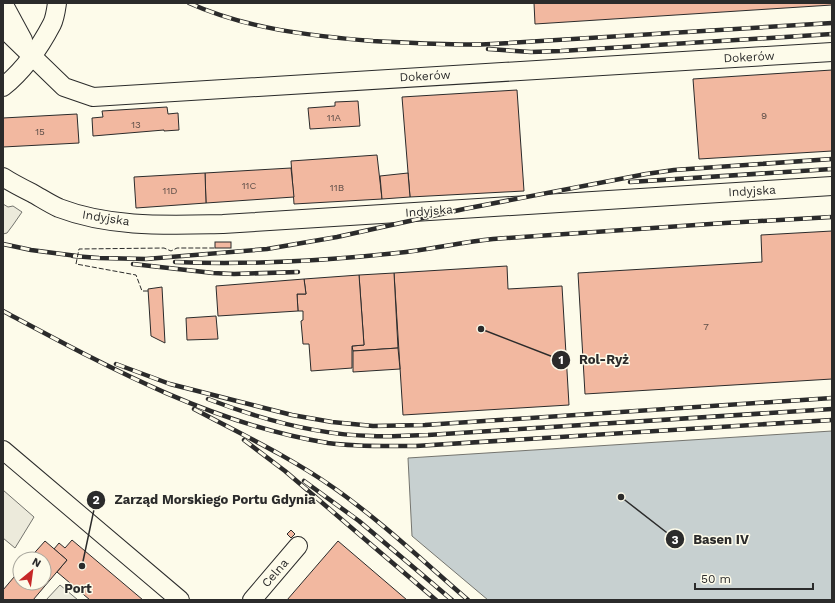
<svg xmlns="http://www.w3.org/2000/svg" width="835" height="603" font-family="'Work Sans',sans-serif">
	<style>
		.parking { fill: #eceadb; stroke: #74746e }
		.water { fill: #c7d0d0; stroke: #74746e }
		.building { fill: #f2b8a0; stroke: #2b2b2b }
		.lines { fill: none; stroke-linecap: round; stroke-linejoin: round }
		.minor-casing { stroke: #2b2b2b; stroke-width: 20 }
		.minor { stroke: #fdfbea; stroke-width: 18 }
		.rail-casing { stroke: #2b2b2b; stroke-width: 4.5 }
		.rail { stroke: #fdfbea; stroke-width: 3; stroke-dasharray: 9; stroke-linecap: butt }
		.fence { stroke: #2b2b2b; stroke-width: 1; stroke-dasharray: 5 2; stroke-linecap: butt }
		.labels { text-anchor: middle; stroke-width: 3; stroke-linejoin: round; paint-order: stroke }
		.number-label { font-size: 10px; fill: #5d4e48 }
		.street-label { font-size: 12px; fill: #2b2b2b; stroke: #fdfbea }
		.neighbourhood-label { font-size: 13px; font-weight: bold; fill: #2b2b2b; stroke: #fdfbea }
		.leader { fill: none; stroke: #2b2b2b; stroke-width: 1.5 }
		.callout-dot { fill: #2b2b2b; stroke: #fdfbea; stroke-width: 1.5 }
		.mark-label { font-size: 12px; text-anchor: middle; font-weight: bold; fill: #fff }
		.callout-label { font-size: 13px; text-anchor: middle; font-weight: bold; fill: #2b2b2b; stroke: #fdfbea; stroke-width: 3; stroke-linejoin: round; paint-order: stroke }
	</style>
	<rect width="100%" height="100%" fill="#fdfbea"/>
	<g class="parking">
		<polygon points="3,204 8,207 13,206 22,212 13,225 7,233 3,234"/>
		<polygon points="3,490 34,517 15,548 3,538"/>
		<polygon points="60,585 78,600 46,600"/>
	</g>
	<polygon class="water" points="832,431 832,600 488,600 412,536 408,458"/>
	<g class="building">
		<polygon points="534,3 832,3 832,5 535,24"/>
		<polygon points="832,70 832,151 699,159 693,79"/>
		<polygon points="517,90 524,191 410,197 402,97"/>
		<polygon points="358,101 360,126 310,129 308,108 335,106 335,102"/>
		<polygon points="167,107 168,114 178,113 179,130 164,131 164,130 93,136 92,118 103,117 102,111"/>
		<polygon points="77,114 79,143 3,147 3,118"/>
		<polygon points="377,155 382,199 294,204 291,161"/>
		<polygon points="291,168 294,197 206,203 205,173"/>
		<polygon points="205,173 206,203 136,208 134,177"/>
		<polygon points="408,173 410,197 382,199 380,176"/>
		<polygon points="832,231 832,379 585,394 578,273 762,262 761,235"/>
		<rect x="215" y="242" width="16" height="6"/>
		<polygon points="507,266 508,289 562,286 569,405 403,415 394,273"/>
		<polygon points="394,273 398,348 353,351 352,346 364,345 359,275"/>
		<polygon points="359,275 364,345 352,346 352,368 311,371 309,344 303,344 301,321 303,320 303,311 298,311 297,294 306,294 304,279"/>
		<polygon points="304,279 306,294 297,294 298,311 218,316 216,286"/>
		<polygon points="162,287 165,343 151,336 148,289"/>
		<polygon points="216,316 218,339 187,340 186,318"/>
		<polygon points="398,348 400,369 353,372 353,351"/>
		<polygon points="291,530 295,534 291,538 287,534"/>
		<polygon points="72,540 143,600 90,600 57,572 67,560 54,549 59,543 65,548"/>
		<polygon points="45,541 67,560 33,600 3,600 3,590 20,570 20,583 44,583 44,559 29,559"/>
		<polygon points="338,541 407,600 287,600"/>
	</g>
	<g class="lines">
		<g class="minor-casing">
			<g id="minor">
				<polyline points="3,3 23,40"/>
				<polyline points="3,28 64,87 93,97 832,52"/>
				<path d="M3,87C23,71 40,47 52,24C55,18 56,10 57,3"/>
				<path d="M3,177C12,183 22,188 32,193C41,198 50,204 59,208C111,228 168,225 223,224L832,186"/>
				<polyline points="3,450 180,600"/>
				<polyline points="252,600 298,546"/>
			</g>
		</g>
		<use href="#minor" class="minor"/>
		<g class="rail-casing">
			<g id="rail">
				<path d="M189,3C247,29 311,36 373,41C413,43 452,46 492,44L832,23"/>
				<polyline points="488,49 531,52 561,51 832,34"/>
				<polyline points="630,182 832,169"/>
				<polyline points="3,244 31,250 77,256"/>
				<polyline points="73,256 99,258 146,259 267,249 337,237 464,209 646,174 674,170 832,159"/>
				<path d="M175,262C249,265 323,261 397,253C429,250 461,242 493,239L725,223L832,217"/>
				<polyline points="133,264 213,273 234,274 298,272"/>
				<path d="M3,311C106,366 211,424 328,443C357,447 386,446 416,446L832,420"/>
				<polyline points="116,364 170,384 292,415 332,422 373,426 425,425 832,398"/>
				<path d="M208,399C260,419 316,435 372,436C391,437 409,435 428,435L832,409"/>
				<path d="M194,409C241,434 290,457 334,488C381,521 425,563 468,600"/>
				<polyline points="244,440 285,471 436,600"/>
				<polyline points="304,481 359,521 452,600"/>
			</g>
		</g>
		<use href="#rail" class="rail"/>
		<polyline class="fence" points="148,291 142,291 136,275 76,264 79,249 164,248 171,251 177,248 215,248"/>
	</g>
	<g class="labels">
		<g class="number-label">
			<text x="764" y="119">9</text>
			<text x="334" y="121">11A</text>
			<text x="136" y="128">13</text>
			<text x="40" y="135">15</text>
			<text x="249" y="189">11C</text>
			<text x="337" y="191">11B</text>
			<text x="170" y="194">11D</text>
			<text x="706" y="330">7</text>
		</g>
		<g class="street-label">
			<text transform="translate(749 57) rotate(-3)" y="4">Dokerów</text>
			<text transform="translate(425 76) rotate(-3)" y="4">Dokerów</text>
			<text transform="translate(752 191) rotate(-3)" y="4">Indyjska</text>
			<text transform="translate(429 211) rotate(-4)" y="4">Indyjska</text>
			<text transform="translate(106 218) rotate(9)" y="4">Indyjska</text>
			<text transform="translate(275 573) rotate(-49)" y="4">Celna</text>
		</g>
		<g class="neighbourhood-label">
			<text x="78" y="593">Port</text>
		</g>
	</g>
	<path class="leader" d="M481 329L561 360M82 566L96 500M621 497L675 539"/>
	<g class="callout-dot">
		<circle cx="481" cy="329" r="4"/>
		<circle cx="82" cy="566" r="4"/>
		<circle cx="621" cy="497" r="4"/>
		<circle cx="561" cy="360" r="10"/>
		<circle cx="96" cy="500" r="10"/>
		<circle cx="675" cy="539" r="10"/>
	</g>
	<g class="mark-label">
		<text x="561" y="364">1</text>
		<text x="96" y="504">2</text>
		<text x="675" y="544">3</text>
	</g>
	<g class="callout-label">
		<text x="604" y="364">Rol-Ryż</text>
		<text x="215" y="504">Zarząd Morskiego Portu Gdynia</text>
		<text x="721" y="544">Basen IV</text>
	</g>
	<rect width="835" height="603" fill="none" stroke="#2b2b2b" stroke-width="8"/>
	<g transform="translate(32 571) rotate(29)"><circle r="19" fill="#fdfbea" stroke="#a9a89e"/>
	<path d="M0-3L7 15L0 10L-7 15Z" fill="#c62828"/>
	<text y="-6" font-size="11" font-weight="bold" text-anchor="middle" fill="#2b2b2b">N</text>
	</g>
	<path d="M695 583v6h118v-6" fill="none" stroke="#2b2b2b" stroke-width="2"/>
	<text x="701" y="583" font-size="12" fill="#2b2b2b" stroke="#fdfbea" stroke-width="3" paint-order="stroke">50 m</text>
</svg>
